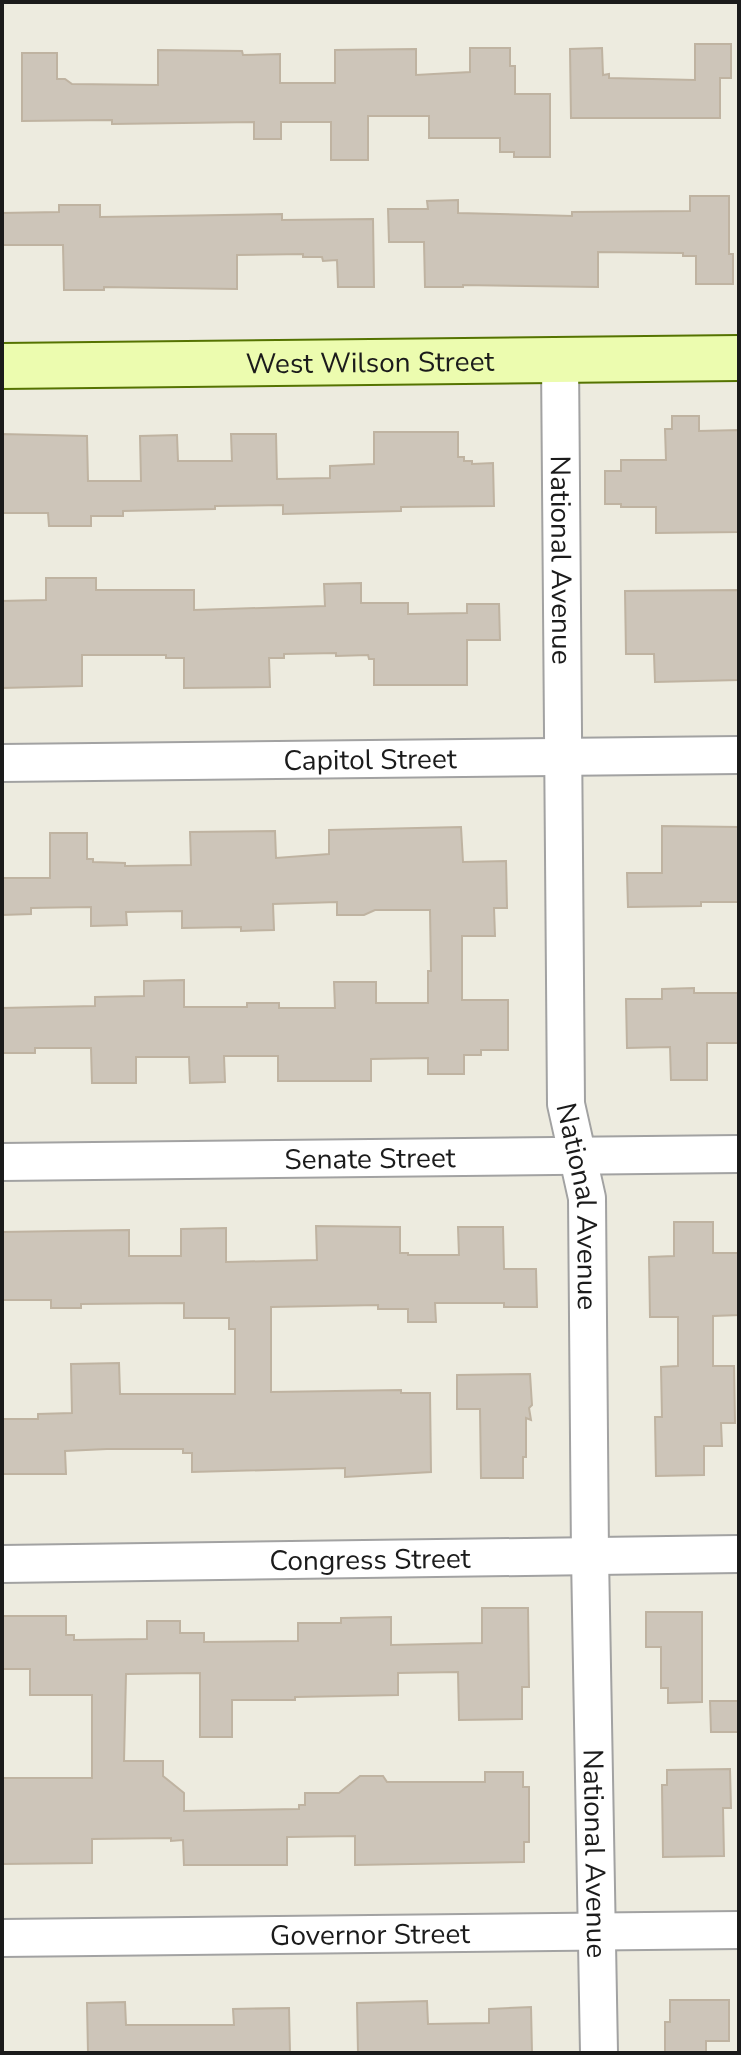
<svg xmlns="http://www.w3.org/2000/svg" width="741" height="2055" font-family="'Nunito Sans',sans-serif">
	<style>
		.building { fill: #cdc5b9; stroke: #bfb3a1; stroke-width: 2 }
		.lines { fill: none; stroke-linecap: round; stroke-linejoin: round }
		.street-casing { stroke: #a2a2a2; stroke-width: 40 }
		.secondary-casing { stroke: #557301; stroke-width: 48 }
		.street { stroke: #fff; stroke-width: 36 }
		.secondary { stroke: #ecfcaf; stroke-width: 44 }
		.labels { text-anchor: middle; stroke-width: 7; stroke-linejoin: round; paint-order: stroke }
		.street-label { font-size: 28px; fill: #1b1b1b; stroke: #fff }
	</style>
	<rect width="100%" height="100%" fill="#edebdf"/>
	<g class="building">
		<polygon points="695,44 731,44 731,78 720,78 720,118 571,118 570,49 602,48 603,75 609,74 609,78 695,80"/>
		<polygon points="470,48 510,48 510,66 515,66 515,94 550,94 550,157 514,157 514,152 500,152 500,138 429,138 429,116 368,116 368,160 331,160 331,122 281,122 281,139 254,139 254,122 112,124 112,120 22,121 22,53 57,53 57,79 65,79 72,84 158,85 158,50 242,51 243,55 280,54 280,83 335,83 335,50 416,49 416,75 470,72"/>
		<polygon points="690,196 729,196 729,254 733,254 733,284 696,284 696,256 683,256 683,253 598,252 598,287 463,285 463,287 425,287 424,242 389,242 388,209 428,209 427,201 458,200 458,213 572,216 572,212 690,211"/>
		<polygon points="59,205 100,205 100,217 282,214 282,220 373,219 374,287 338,287 337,260 323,261 322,257 303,257 303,254 237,255 237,289 104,287 104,290 64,290 63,245 2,245 2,213 59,212"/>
		<polygon points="672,416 699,416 699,431 739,430 739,532 656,533 656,507 621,507 621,504 605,504 605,471 621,471 621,460 666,460 665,429 672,429"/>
		<polygon points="374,432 458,432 458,457 464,457 464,461 472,461 472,464 493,463 494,506 401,507 401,511 283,514 283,505 215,506 215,509 123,511 123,516 91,516 91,526 49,526 48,513 2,513 2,434 87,436 88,481 141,481 140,436 177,435 178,461 232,461 231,434 276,434 277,479 330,478 330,466 374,464"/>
		<polygon points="46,578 96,578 96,590 194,590 194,610 325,606 324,584 361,583 361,603 408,603 408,614 467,613 467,604 499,604 500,640 467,640 467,685 374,685 374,659 369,659 368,655 336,656 336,653 284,654 284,658 269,658 270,687 184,688 184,658 166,658 166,655 82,655 82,686 2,688 2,601 46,600"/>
		<polygon points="739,590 739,680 655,682 654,654 626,654 625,591"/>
		<polygon points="662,826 739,827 739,902 701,902 701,906 628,907 627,873 662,873"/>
		<polygon points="461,827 463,862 506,861 507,908 494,908 495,936 462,936 462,1000 508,1000 508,1050 481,1050 481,1055 464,1055 464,1074 428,1074 428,1058 371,1059 371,1081 278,1081 278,1056 224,1056 225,1082 190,1083 189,1057 136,1057 136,1083 92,1083 91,1048 35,1048 35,1053 2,1053 2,1008 95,1006 95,997 144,996 144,981 184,980 184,1007 247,1007 247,1003 279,1003 279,1008 335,1008 334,982 376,982 376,1003 428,1003 428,971 431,971 430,910 375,910 364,915 337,915 337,902 273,904 274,930 241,931 241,927 182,928 182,911 126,912 127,925 91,926 91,907 31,908 31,914 2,915 2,878 50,878 50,833 87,833 87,859 93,859 93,862 125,863 125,866 191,865 190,832 275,831 276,858 329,854 329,830"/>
		<polygon points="694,988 694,993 739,993 739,1043 707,1043 707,1080 671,1080 670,1047 627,1048 626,999 662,999 662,989"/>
		<polygon points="674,1222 713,1222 713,1253 739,1253 739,1315 713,1316 713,1366 734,1366 735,1423 721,1423 722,1446 704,1446 704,1475 656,1476 655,1417 662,1417 661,1367 678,1366 678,1317 650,1317 649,1257 674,1256"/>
		<polygon points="316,1226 400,1227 400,1253 408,1253 408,1255 459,1255 458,1227 503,1227 504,1269 536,1269 537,1307 504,1307 504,1303 435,1303 436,1322 408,1322 408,1309 378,1309 378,1305 271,1307 271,1392 401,1390 401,1393 430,1393 431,1472 345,1477 345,1468 192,1472 192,1453 183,1453 183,1449 107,1449 65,1451 66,1474 2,1474 2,1419 38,1419 38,1414 72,1413 71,1364 119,1363 120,1394 235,1394 235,1329 229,1329 229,1318 184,1318 184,1303 81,1304 81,1308 51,1308 51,1300 3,1300 2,1232 129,1230 129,1256 181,1256 181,1229 226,1228 226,1262 317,1260"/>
		<polygon points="530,1374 532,1405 529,1408 531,1420 526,1418 526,1457 523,1457 523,1478 481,1478 480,1409 457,1409 457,1375"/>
		<polygon points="482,1608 528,1608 529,1687 522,1687 522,1719 459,1720 458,1672 398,1673 398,1695 295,1697 295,1700 232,1700 232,1737 200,1737 200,1673 126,1674 124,1761 163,1761 163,1776 184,1793 184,1811 299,1809 299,1805 305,1805 305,1793 339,1793 360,1776 383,1776 387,1782 485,1782 485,1772 523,1772 523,1787 529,1787 529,1842 524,1842 524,1862 355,1865 355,1836 287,1837 287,1865 184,1865 183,1840 171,1841 171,1838 92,1839 92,1863 2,1864 2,1778 92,1778 92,1695 30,1695 30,1669 2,1669 2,1616 66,1616 66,1635 74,1635 74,1640 147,1639 147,1621 180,1621 180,1633 204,1633 204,1642 298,1641 298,1623 341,1623 341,1618 391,1617 391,1645 482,1643"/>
		<polygon points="646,1612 702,1612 702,1702 668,1703 668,1688 661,1688 661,1647 646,1647"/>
		<polygon points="710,1701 739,1701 739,1732 711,1732"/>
		<polygon points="730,1769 731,1808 723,1808 724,1856 663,1857 662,1785 667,1785 667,1770"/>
		<polygon points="670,2000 729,2000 729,2041 706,2041 706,2053 665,2053 665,2022 670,2022"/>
		<polygon points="427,2001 428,2024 489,2023 489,2009 531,2007 532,2053 358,2053 357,2003"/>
		<polygon points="125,2002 126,2025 234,2025 233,2009 289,2008 290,2053 88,2053 87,2003"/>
	</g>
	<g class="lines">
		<g class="street-casing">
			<g id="street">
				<path id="s1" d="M560,360L566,1104L587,1198L590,1556L599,2053"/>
				<path id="s2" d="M2,763L739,755"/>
				<path id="s3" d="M2,1162L739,1154"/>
				<path id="s4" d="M2,1564L739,1554"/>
				<path id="s5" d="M2,1938L739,1930"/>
			</g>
		</g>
		<g class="secondary-casing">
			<g id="secondary">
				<path id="s6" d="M2,366L739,358"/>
			</g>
		</g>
		<use href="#street" class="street"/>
		<use href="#secondary" class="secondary"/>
	</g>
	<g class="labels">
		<g class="street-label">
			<text dy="10" stroke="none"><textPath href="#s6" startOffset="368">West Wilson Street</textPath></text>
			<text dy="10" stroke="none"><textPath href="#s1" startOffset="200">National Avenue</textPath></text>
			<text dy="10" stroke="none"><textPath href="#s2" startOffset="368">Capitol Street</textPath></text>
			<text dy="10" stroke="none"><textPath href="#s3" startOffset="368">Senate Street</textPath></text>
			<text dy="10" stroke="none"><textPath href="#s1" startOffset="848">National Avenue</textPath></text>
			<text dy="10" stroke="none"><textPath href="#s4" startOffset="368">Congress Street</textPath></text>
			<text dy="10" stroke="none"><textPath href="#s1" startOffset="1496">National Avenue</textPath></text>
			<text dy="10" stroke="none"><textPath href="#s5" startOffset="368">Governor Street</textPath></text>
		</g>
	</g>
	<rect width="741" height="2055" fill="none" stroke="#1b1b1b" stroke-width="8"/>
</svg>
